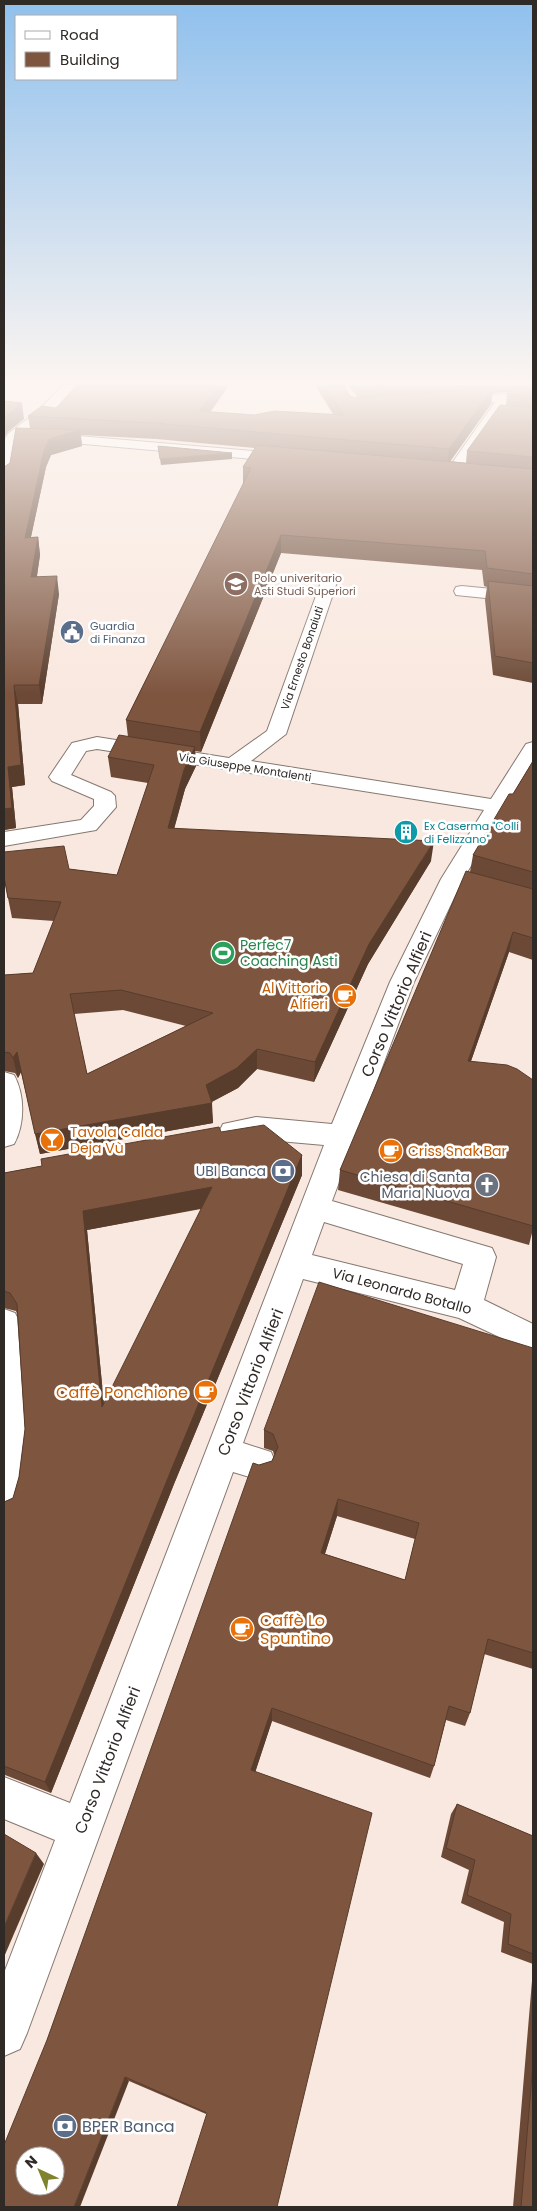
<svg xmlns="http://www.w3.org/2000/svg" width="537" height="2211" font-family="Poppins,sans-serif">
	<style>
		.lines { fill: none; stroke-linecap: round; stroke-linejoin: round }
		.minor-casing { stroke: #867870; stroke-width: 2 }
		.minor { fill: #fff; fill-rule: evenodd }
		.wall { fill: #6c4936; fill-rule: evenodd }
		.shaded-wall { fill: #583c2c }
		.building { fill: #7e553f; stroke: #583c2c; fill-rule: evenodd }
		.labels { text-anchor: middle; stroke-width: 5; stroke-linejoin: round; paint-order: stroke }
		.far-education-label { font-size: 11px; fill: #785e54; stroke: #fff; text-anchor: start }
		.far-service-label { font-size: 11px; fill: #4e5e75; stroke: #fff; text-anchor: start }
		.far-street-label { font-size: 11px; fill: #302a27; stroke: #fff }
		.far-culture-label { font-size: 11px; fill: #0d838f; stroke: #fff; text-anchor: start }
		.leisure-label { font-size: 14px; fill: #27864d; stroke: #fff; text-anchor: start }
		.food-label { font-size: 14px; fill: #c56008; stroke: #fff; text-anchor: start }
		.service-label { font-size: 14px; fill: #4e5e75; stroke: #fff; text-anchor: end }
		.worship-label { font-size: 14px; fill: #5b616d; stroke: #fff; text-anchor: end }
		.street-label { font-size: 14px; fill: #302a27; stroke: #fff }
		.near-street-label { font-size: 16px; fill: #302a27; stroke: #fff }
		.near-food-label { font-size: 16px; fill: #c56008; stroke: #fff; text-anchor: end }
		.near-service-label { font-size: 16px; fill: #4e5e75; stroke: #fff; text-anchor: start }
	</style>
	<rect width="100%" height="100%" fill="#f9e8df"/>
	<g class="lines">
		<g class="minor-casing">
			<g id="minor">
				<polygon points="63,385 76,385 48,417 16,440 11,479 4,483 4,440 9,433 38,411"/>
				<polygon points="533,392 533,400 509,401 457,476 447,476 445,473 495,402 454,405 449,404 448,401 449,398"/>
				<polygon points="44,433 288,454 295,458 288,462 39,440 37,437"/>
				<path d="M329,577L335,578L337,582L286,734L251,761L491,799L526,744L533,742V764L463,879L414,982L332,1201L492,1248L496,1257L484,1300L533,1324V1353L459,1318L303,1279L243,1443L271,1452L276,1464L271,1476L259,1480L233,1472L27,2033L20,2049L4,2056V1973L55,1840L4,1819V1777L70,1803L324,1145L256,1139L233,1143L223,1140L219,1132L223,1124L256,1117L332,1124L390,982L441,879L484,810L97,749L86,751L71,775L111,792L115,796L116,807L96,830L4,846V832L81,820L94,806V799L52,781L49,777L72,743L97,737L229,758L267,731L321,582L323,578ZM324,1222L463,1264L455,1290L312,1255Z"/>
				<polygon points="462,586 533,593 533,603 456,595 454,591 456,587"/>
				<path d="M4,1072L14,1075C25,1095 25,1124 14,1144L4,1147Z"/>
				<path d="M4,1309L15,1313L20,1323C24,1378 38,1464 17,1514L4,1519Z"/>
			</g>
		</g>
		<use href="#minor" class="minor"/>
	</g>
	<g class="wall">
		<path d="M78,385H229L210,412L254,415L333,414L315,385H343L350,396L358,398L348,385H533V683L493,675L485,600L487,587L484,586L482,570L281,553L201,752L195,751L196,766L185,789L174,828L431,861L368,964L314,1082L257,1069L238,1088L211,1102L213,1123L40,1154L21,1072L18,1078L15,1073L4,1071V975L33,973L54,921L12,918L4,878L69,869L117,875L148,783L111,777L108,757L128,737L126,720L243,484V467L255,448L156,439L81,435L82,446L51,455L46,467L31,537H38L40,555L37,576L59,594L42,704H18L25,785L12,787L16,828L4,830L10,463L30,428L28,416L56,408ZM509,392L507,394L506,405L467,451L466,463L450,461L491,404L493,393ZM123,1010L186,1026L87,1074L74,1014Z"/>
		<polygon points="533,761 533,960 509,952 471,1061 533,1080 533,1229 529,1245 338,1190 340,1170 470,872 473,855 513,794"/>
		<path d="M221,1132L302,1155V1175L174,1484L51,1793L5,1775L4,1776V1502L13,1498L19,1477L25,1429L17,1314L16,1311L4,1308V1173ZM201,1209L104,1404L87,1230Z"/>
		<path d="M533,1348V1669L484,1654L470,1713L465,1726L446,1720L434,1766L430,1778L272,1721L255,1772L206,2114L129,2081L47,2040L259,1465L272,1461L274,1455L273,1451L264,1448V1430ZM337,1516L415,1539L405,1580L325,1554Z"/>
		<polygon points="457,1804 533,1836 533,1964 501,1952 504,1922 461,1903 469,1870 441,1857 451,1814"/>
		<polygon points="533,1969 533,2207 513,2207"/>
	</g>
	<g class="shaded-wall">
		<polygon points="218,385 229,385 200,427 199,411"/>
		<polygon points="493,388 491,404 447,466 449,449"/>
		<polygon points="22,403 24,419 8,432 4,438 4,418 6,416"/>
		<polygon points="80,430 82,446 51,455 46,467 27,555 25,538 44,451 49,439"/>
		<polygon points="232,453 232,459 161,465 160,459"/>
		<polygon points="281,535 281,553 201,752 200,732"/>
		<polygon points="38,537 40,555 34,595 31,577"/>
		<polygon points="57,576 59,594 42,704 39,685"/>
		<polygon points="14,685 18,704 25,785 12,787 16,828 4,830 4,809 8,767"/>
		<polygon points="195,747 196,766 185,789 169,848 168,828 184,770"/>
		<polygon points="434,841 431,861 368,964 314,1082 315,1062 369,944"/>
		<polygon points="513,932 509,952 464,1081 468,1061"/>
		<polygon points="257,1049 257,1069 238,1088 210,1103 212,1103 213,1123 40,1154 35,1134 206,1085"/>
		<polygon points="17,1052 21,1072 18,1078 13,1058"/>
		<polygon points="302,1155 302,1175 174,1484 51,1793 45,1782 172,1468"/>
		<polygon points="212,1187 213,1206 87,1230 106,1425 102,1407 83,1211"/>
		<polygon points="338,1499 337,1516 320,1569 321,1553"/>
		<polygon points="272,1708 272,1721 252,1782 251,1770"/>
		<polygon points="36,1853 44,1864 4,1957 4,1927"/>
		<polygon points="125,2077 129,2081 80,2207 74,2207"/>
	</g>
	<g class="building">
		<polygon points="78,385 218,385 199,411 254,415 275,411 343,415 325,385 343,385 350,396 356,398 493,388 449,449 155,423 28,416 42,406 56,408"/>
		<polygon points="361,385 385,385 362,386"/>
		<polygon points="533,386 533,396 507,394 512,387"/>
		<polygon points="4,401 22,403 6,416 4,418"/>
		<polygon points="500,405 533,407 533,457 467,451"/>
		<polygon points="16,428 80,430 49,439 44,451 25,538 38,537 31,577 57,576 39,685 14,685 21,765 8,767 12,808 4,809 4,467 10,463"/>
		<polygon points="257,445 533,469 533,574 487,568 485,551 281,535 200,732 126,720 251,468 243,467"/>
		<polygon points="158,446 232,453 160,459"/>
		<polygon points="488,581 533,586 533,663 495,656"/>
		<path d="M119,735L195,747L184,770L168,828L434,841L369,944L315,1062L257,1049L237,1068L206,1085L212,1103L35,1134L17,1052L13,1058L10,1053L4,1052V975L33,973L61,902L8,898L4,877V852L64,846L69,869L117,875L154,765L108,757ZM121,990L213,1013L87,1074L70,994Z"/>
		<polygon points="533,761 533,872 473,855 509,794 513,794"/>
		<polygon points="466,871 533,889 533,938 513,932 468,1061 507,1065 517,1069 533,1080 533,1226 340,1170"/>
		<path d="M264,1125L302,1155L172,1468L45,1782L4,1766V1502L13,1498L19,1477L25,1429L17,1304L10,1293L4,1291V1173L42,1166L41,1159L219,1127L221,1132ZM212,1187L102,1407L83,1211Z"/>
		<path d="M319,1282L533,1348V1653L488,1639L470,1713L449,1706L434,1766L272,1708L251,1770L372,1813L277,2207H177L207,2113L125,2077L74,2207H4V2145L47,2040L253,1463L259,1465L272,1461L278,1447L273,1434L264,1430ZM338,1499L419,1523L405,1580L321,1553ZM25,2156H55V2186H25Z"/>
		<polygon points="457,1804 533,1836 533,1954 508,1944 511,1914 467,1895 475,1860 446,1848"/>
		<polygon points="4,1834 36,1853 4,1927"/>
		<polygon points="533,2063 533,2207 521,2207"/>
	</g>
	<linearGradient id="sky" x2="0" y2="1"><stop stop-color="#8fc0ed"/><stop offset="0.55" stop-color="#fcf5f1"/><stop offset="1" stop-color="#fcf5f1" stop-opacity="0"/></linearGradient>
	<rect width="537" height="694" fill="url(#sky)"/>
	<defs>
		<g id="university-disc" transform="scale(1.25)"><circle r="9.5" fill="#8d6e63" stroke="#fff"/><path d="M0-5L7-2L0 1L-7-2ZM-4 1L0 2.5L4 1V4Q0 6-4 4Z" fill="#fff"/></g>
		<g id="civic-disc" transform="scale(1.25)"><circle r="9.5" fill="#5c6f8a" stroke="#fff"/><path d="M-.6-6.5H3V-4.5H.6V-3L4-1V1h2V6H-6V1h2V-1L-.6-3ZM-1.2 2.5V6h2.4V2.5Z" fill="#fff"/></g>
		<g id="building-disc" transform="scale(1.25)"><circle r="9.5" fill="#0f9aa8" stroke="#fff"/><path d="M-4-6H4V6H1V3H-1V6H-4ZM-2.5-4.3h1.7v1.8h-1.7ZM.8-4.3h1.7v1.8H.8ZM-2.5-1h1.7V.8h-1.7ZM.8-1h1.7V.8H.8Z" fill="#fff"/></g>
		<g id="stadium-disc" transform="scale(1.25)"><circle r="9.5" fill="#2e9e5b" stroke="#fff"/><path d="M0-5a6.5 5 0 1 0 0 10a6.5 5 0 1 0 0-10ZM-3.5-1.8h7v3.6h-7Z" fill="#fff"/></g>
		<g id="cafe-disc" transform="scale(1.25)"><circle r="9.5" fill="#e8710a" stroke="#fff"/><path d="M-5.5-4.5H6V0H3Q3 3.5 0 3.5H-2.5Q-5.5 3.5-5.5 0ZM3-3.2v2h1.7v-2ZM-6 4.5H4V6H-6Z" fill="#fff"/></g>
		<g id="bar-disc" transform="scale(1.25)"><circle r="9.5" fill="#e8710a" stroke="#fff"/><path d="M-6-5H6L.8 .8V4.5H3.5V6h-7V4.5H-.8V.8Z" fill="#fff"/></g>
		<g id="bank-disc" transform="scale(1.25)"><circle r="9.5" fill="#5c6f8a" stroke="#fff"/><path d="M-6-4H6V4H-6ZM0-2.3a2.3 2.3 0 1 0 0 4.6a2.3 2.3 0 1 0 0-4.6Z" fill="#fff"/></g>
		<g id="church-disc" transform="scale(1.25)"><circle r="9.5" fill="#6b7280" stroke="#fff"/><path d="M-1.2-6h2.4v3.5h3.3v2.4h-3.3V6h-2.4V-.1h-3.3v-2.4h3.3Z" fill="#fff"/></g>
	</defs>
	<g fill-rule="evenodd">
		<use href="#university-disc" x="236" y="584"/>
		<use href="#civic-disc" x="72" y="632"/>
		<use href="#building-disc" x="406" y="832"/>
		<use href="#stadium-disc" x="223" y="953"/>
		<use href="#cafe-disc" x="345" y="996"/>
		<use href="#bar-disc" x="52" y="1140"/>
		<use href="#cafe-disc" x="391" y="1151"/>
		<use href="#bank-disc" x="283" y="1171"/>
		<use href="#church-disc" x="487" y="1185"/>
		<use href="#cafe-disc" x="206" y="1392"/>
		<use href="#cafe-disc" x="242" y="1629"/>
		<use href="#bank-disc" x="65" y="2126"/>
	</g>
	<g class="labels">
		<g class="far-education-label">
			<text x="254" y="582">Polo univeritario<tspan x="254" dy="13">Asti Studi Superiori</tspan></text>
		</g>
		<g class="far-service-label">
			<text x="90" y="630">Guardia<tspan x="90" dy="13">di Finanza</tspan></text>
		</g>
		<g class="far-street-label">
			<text transform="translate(302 658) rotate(-71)" y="4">Via Ernesto Bonaiuti</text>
			<text transform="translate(245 767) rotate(9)" y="4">Via Giuseppe Montalenti</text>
		</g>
		<g class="far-culture-label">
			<text x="424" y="830">Ex Caserma "Colli<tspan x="424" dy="13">di Felizzano"</tspan></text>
		</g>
		<g class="leisure-label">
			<text x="240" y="950">Perfec7<tspan x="240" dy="16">Coaching Asti</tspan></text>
		</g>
		<g class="food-label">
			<text x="328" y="993" text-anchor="end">Al Vittorio<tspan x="328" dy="16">Alfieri</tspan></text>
			<text x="70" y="1137">Tavola Calda<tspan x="70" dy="16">Deja Vù</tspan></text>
			<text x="408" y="1156">Criss Snak Bar</text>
		</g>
		<g class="service-label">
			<text x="266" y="1176">UBI Banca</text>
		</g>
		<g class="worship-label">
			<text x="470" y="1182">Chiesa di Santa<tspan x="470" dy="16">Maria Nuova</tspan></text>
		</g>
		<g class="street-label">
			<text transform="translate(402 1291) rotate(15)" y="5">Via Leonardo Botallo</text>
		</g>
		<g class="near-street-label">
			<text transform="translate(396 1004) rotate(-67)" y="6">Corso Vittorio Alfieri</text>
			<text transform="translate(250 1382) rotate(-69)" y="6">Corso Vittorio Alfieri</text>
			<text transform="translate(107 1760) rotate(-69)" y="6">Corso Vittorio Alfieri</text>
		</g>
		<g class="near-food-label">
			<text x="188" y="1398">Caffè Ponchione</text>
			<text x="260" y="1626" text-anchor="start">Caffè Lo<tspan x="260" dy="18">Spuntino</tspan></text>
		</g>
		<g class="near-service-label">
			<text x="82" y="2132">BPER Banca</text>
		</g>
	</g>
	<rect width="537" height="2211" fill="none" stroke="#302a27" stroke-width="10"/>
	<rect x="15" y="15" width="162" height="65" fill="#ffffff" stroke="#acaaa9"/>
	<rect x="25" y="31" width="25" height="8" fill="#ffffff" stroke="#acaaa9"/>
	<text x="60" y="40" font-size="15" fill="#302a27">Road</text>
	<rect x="25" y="52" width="25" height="15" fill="#7e553f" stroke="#acaaa9"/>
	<text x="60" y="65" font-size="15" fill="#302a27">Building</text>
	<g transform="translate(40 2171) rotate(316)"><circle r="24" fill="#ffffff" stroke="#acaaa9"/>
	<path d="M0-4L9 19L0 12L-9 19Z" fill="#80832d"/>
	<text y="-8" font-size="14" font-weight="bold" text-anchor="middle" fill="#302a27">N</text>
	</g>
</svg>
